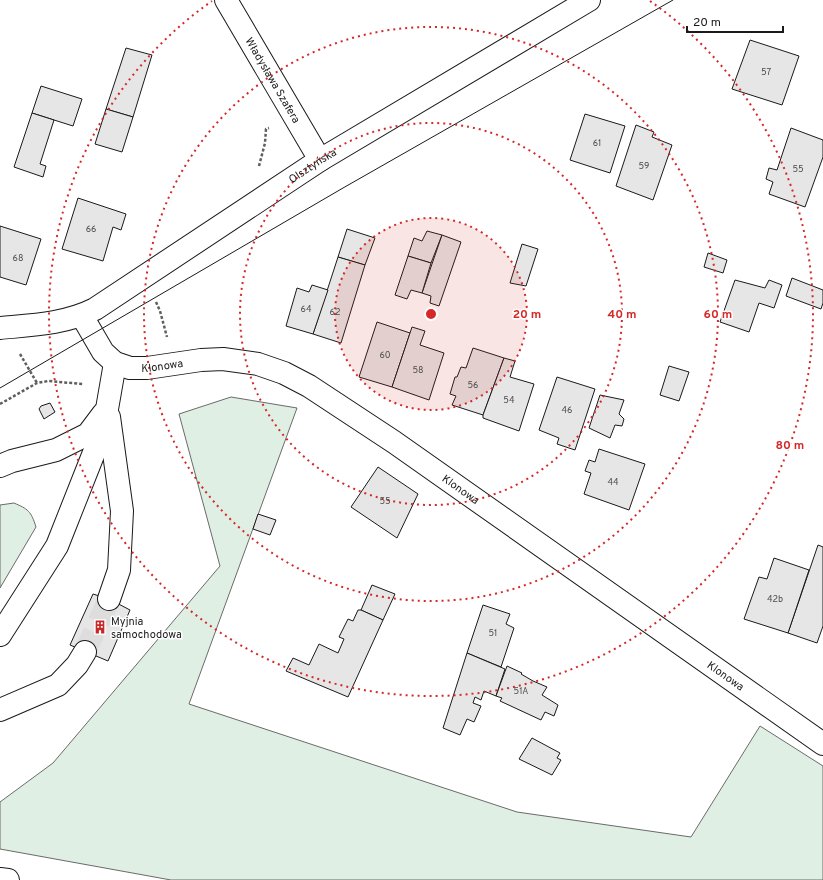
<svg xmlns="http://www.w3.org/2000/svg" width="823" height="880" font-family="Overpass,sans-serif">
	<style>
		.green { fill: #e0efe3; stroke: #6a6a6a }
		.building { fill: #e6e6e6; stroke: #1a1a1a }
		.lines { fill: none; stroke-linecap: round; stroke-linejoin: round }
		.minor-tunnel { stroke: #ddd; stroke-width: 22; stroke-dasharray: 22 11; stroke-linecap: butt }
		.minor-casing { stroke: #1a1a1a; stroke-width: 24 }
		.path { stroke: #5f5f5f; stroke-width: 2.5; stroke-dasharray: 3 2; stroke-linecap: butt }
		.minor { stroke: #fff; stroke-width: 22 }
		.tram { stroke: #1a1a1a; stroke-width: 1 }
		.ring { fill: none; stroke: #d62828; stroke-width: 2; stroke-dasharray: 2 4 }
		.labels { text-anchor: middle; stroke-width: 3; stroke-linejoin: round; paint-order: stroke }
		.number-label { font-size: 9px; fill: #4d4d4d }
		.street-label { font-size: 11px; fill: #1a1a1a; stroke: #fff }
		.poi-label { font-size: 11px; fill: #1a1a1a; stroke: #fff; text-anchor: start }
		.centre { fill: #d62828; stroke: #fff; stroke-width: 2 }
		.ring-label { font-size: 12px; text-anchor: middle; font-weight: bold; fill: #d62828; stroke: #fff; stroke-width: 3; stroke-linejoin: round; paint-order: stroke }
	</style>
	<rect width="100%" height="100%" fill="#fff"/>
	<g class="green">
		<polygon points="231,397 297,408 189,704 517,812 691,837 760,726 823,766 823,880 171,880 0,849 0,802 53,763 220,566 179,414"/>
		<path d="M14,503C28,509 31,511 36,527L0,588V505Z"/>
	</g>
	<g class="building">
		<polygon points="750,40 799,56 782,105 732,89"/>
		<polygon points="126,48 152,55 133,117 106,109"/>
		<polygon points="41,86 82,99 73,126 32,113"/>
		<polygon points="106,109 133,117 122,152 95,144"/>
		<polygon points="32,113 54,120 40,164 46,166 43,177 14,167"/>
		<polygon points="585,114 625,126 610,173 570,160"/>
		<polygon points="636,125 654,132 652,137 672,145 653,200 616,186"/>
		<polygon points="791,128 823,140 823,157 805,207 769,194 773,182 766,179 769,168 777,170"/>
		<polygon points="78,198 126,214 121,230 113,227 103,261 62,249"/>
		<polygon points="0,226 41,239 26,285 0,277"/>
		<polygon points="347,229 375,238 365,265 338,257"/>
		<polygon points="427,231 442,235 431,263 408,256 414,238 422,241"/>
		<polygon points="442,235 461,242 439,306 430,303 431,296 422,293"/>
		<polygon points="522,244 538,249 526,286 510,283"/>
		<polygon points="708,253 727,260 723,273 704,267"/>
		<polygon points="408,256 431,263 422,293 411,290 407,299 395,295"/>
		<polygon points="338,257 365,265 341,343 313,334"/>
		<polygon points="792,278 823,290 823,303 821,309 786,296"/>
		<polygon points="735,280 765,288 769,280 782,285 774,308 759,303 749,332 720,322"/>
		<polygon points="312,285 328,290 313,334 286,326 297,288 309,292"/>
		<polygon points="377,322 410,333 392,387 359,377"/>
		<polygon points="412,327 425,331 420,345 444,353 429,400 392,387"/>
		<polygon points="473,348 504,358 483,415 452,405 456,396 450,394 455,377 457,377 461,367 466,368"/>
		<polygon points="504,358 515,361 510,377 534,384 519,431 483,418 483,415"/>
		<polygon points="669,366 689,372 679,401 660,395"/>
		<polygon points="557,377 595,389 575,450 557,444 559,438 539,430"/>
		<polygon points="600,395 624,400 619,414 624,419 622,426 615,425 610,438 589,428"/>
		<polygon points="50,403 55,412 44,419 39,409 41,406"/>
		<polygon points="599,449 645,464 629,510 584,494 591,473 585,471 589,460 595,462"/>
		<polygon points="378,467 418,494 397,538 351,507"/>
		<polygon points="258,514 276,520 270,535 253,529"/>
		<polygon points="818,545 823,547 823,626 817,643 788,633"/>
		<polygon points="774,558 809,570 788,633 744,619 759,577 767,579"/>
		<polygon points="372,585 395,594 383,620 361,610"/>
		<polygon points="93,594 109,599 130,610 108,661 70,645"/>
		<polygon points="483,605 510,614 506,624 514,628 501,667 467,653"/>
		<polygon points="358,610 361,610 383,620 348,697 286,671 293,658 309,665 319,644 338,653 344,639 339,637 348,619 353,621"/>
		<polygon points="467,653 505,669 496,696 484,691 481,700 475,697 473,703 481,706 474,722 467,719 460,735 443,728"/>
		<polygon points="507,666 522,673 521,674 533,681 547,687 542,695 558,705 554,716 545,712 541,720 500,701 502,698 496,696"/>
		<polygon points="532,738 560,753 557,758 561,760 552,775 519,759"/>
	</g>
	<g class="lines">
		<polyline class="minor-tunnel" points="85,652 109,599"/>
		<g class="minor-casing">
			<g id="minor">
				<path id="s1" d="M226,0L320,160"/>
				<path id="s2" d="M82,316L103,352L115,363L130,368H147L201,360L223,359L258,364L284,373L309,386L394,442L823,744"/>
				<path id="s3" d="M0,328C32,325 65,324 95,309L320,160L589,0"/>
				<polyline points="109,417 122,511 119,570 109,599"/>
				<polyline points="0,466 12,461 56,450 88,434 103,414"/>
				<polyline points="0,635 57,546 97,445 107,409 115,363"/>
				<polyline points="0,710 58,685 77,665 85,652"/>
				<polyline points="0,879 8,880"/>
			</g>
		</g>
		<g class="path">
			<polyline points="259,166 265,143 266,129 269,128"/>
			<polyline points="156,302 160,311 167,337"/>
			<polyline points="20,354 37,383"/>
			<polyline points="0,404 37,383 48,381 83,384"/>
		</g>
		<use href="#minor" class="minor"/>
		<polyline class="tram" points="0,388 343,188 673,0"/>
	</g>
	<circle cx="431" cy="314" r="96" fill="#d62828" fill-opacity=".12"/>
	<g class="ring">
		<circle cx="431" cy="314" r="96"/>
		<circle cx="431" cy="314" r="191"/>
		<circle cx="431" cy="314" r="287"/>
		<path d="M650 1A382 382 0 1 1 212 1"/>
	</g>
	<defs>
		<g id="building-bare" transform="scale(1.08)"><path d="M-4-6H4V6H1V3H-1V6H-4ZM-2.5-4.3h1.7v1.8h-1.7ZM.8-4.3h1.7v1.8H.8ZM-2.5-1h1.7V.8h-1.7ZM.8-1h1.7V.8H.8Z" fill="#c62828" stroke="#fff" stroke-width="2.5" paint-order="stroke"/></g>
	</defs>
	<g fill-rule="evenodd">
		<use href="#building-bare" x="100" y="627"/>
	</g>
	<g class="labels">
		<g class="number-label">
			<text x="766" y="75">57</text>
			<text x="597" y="146">61</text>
			<text x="644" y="169">59</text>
			<text x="798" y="172">55</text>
			<text x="91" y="232">66</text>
			<text x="18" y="261">68</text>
			<text x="306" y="312">64</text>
			<text x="335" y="315">62</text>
			<text x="385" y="358">60</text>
			<text x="418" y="373">58</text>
			<text x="473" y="388">56</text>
			<text x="509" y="403">54</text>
			<text x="567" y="413">46</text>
			<text x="613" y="485">44</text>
			<text x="385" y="504">55</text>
			<text x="775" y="602">42b</text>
			<text x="493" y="636">51</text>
			<text x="521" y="694">51A</text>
		</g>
		<g class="street-label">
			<text dy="4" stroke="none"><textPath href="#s1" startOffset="93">Władysława Szafera</textPath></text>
			<text dy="4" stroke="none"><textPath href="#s3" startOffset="358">Olsztyńska</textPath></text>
			<text dy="4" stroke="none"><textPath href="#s2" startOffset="106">Klonowa</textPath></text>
			<text dy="4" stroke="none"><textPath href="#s2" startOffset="442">Klonowa</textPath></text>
			<text dy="4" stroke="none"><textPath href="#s2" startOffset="766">Klonowa</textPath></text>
		</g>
		<g class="poi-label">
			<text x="111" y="625">Myjnia<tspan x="111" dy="13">samochodowa</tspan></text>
		</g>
	</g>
	<circle cx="431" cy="314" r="6" class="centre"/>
	<g class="ring-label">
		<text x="527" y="318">20 m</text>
		<text x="622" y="318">40 m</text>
		<text x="718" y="318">60 m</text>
		<text x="790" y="449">80 m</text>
	</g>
	<path d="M687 26v6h96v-6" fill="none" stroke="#1a1a1a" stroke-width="2"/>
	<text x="693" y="26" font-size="12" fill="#1a1a1a" stroke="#ffffff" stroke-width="3" paint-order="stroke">20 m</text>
</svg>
